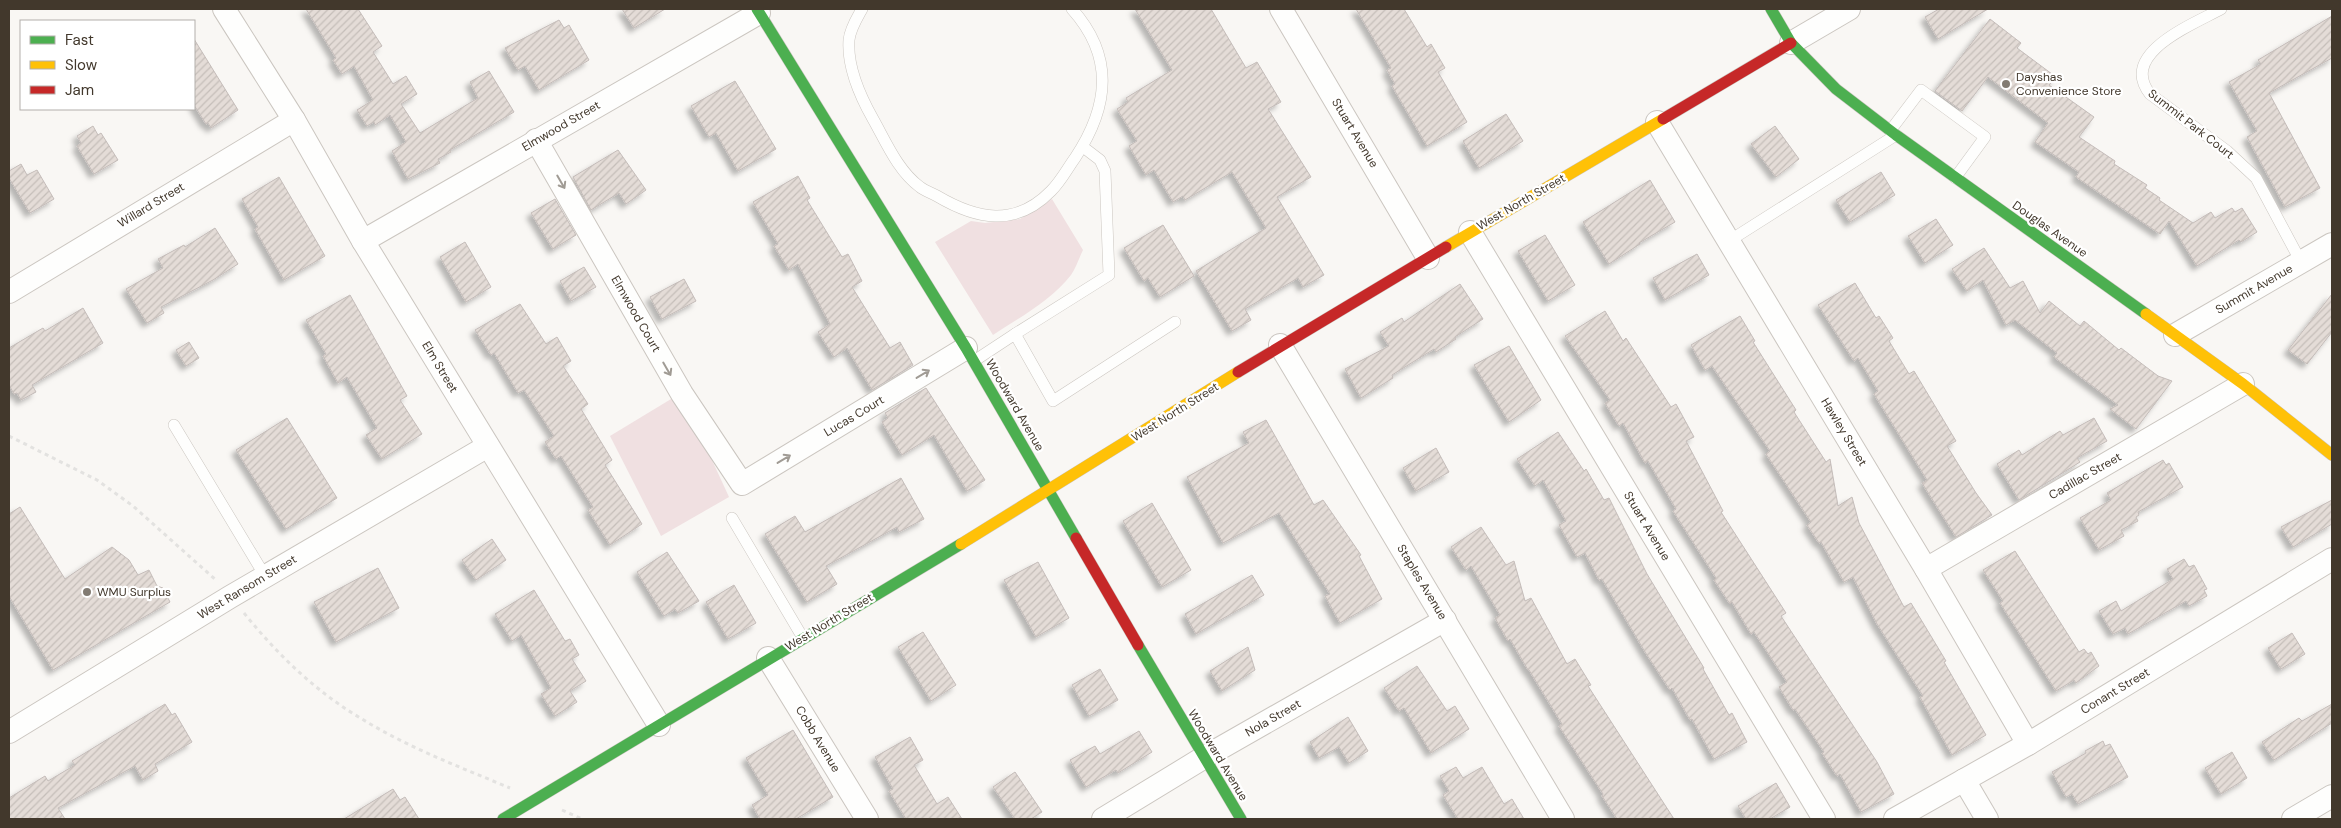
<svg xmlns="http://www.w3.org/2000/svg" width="2341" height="828" font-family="'DM Sans',sans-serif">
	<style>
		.green { fill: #f0e0e1 }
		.building { fill: url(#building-hatch); stroke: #c4bcb9; filter: url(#shadow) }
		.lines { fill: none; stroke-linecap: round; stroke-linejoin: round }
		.lane-casing { stroke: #cbc6c0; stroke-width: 12 }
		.street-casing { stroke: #cbc6c0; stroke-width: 24 }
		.fast-casing { stroke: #cbc6c0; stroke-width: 12 }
		.slow-casing { stroke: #cbc6c0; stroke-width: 12 }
		.jam-casing { stroke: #cbc6c0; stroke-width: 12 }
		.path { stroke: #e3e2e0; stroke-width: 3; stroke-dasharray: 4 4; stroke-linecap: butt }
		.lane { stroke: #fefefd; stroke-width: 11 }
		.street { stroke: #fefefd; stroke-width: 22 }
		.fast { stroke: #4caf50; stroke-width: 11 }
		.slow { stroke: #ffc107; stroke-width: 11 }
		.jam { stroke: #c62828; stroke-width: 11 }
		.oneway { stroke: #a09b94 }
		.poi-dot { fill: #827b72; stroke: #fff; stroke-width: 2 }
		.labels { text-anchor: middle; stroke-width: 4.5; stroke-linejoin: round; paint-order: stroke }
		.poi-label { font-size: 12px; fill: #42382c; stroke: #fff; text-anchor: start }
		.street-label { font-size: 12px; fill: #42382c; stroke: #fff }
	</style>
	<defs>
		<pattern id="building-hatch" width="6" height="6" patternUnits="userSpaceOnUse" patternTransform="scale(1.25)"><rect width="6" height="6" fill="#e4dcd7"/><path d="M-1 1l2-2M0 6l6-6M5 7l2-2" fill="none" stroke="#c5beb9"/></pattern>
		<filter id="shadow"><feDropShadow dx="-4.5" dy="4.5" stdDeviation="2.5" flood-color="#0004"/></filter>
	</defs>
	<rect width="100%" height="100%" fill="#f9f7f4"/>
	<g class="green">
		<path d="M1052,199L1083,250C1079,258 1076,268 1071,275C1052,300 1019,318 993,335L935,242L971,221L985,223L1020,219Z"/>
		<polygon points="681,393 729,497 661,536 610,436"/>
	</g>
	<g class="building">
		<polygon points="306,9 358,9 382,46 373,52 393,84 406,76 417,94 401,104 420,133 478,98 470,82 489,71 514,112 450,150 451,152 438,159 440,163 408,179 392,151 406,142 390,115 375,125 374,122 367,126 357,110 373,100 354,66 342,74 333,60 336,58"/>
		<polygon points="622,9 665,9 634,28"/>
		<polygon points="1135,9 1211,9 1246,68 1257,62 1281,102 1268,109 1311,177 1277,197 1324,275 1303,287 1298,278 1245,309 1251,320 1232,331 1196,271 1266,228 1232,172 1185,200 1183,196 1173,202 1154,170 1146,175 1129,146 1137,141 1117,109 1128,102 1126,98 1172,70"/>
		<polygon points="1356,9 1404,9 1427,47 1431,44 1445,68 1438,72 1467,122 1427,146 1392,86 1395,84 1387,70 1391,68"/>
		<polygon points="1939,9 1988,9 1938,39 1925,17"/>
		<polygon points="2332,16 2332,58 2269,93 2320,188 2285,207 2247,137 2257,131 2229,82 2261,64 2258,60"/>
		<polygon points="1990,19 2021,43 2017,48 2056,77 2049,85 2094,117 2079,137 2115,161 2114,164 2147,185 2145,188 2160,198 2159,200 2193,223 2211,212 2215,218 2232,208 2235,212 2242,208 2257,232 2241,242 2239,240 2197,266 2169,221 2160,234 2076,177 2079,172 2035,142 2048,123 1988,77 1962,111 1935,91"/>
		<polygon points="559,20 564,28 569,25 589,60 539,90 525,66 518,70 505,48"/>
		<polygon points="194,39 238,110 211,128 208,123 206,124 194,105"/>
		<polygon points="735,81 776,149 738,171 716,133 709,137 691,106"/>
		<polygon points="1506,114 1523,141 1479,168 1463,141"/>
		<polygon points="93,126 98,135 101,133 118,160 94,174 77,146 81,143 77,136"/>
		<polygon points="1775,126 1799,159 1776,177 1751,144"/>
		<polygon points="618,150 646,190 626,204 619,193 591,210 573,177"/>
		<polygon points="21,164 27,175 37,170 54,199 30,213 9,178 9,171"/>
		<polygon points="1881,172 1895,195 1850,222 1836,200"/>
		<polygon points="798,176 810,198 807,200 842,257 848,254 862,281 852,287 890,348 900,342 913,365 872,390 847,348 834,357 818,332 830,324 798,264 789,270 774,246 778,244 753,202"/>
		<polygon points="279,177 325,256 284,280 255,229 258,227 242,199"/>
		<polygon points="1650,180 1675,222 1639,243 1640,244 1609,264 1583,222"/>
		<polygon points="555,199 576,235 553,249 531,213"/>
		<polygon points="1936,219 1953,245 1925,263 1908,236"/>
		<polygon points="1163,225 1194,276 1160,297 1148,278 1144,281 1124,248"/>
		<polygon points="215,228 238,264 213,280 161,307 164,313 147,323 126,289 163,268 158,259 184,245 185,247"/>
		<polygon points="1545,235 1575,285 1548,301 1518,251"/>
		<polygon points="465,242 491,287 466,302 440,257"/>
		<polygon points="1984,248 2010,288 2023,281 2040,313 2049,301 2080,326 2084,321 2119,350 2121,348 2158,376 2172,381 2136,429 2110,409 2118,405 2054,357 2057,353 2015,320 2006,325 1983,280 1967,291 1952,269"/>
		<polygon points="1697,254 1709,275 1665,300 1653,278"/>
		<polygon points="584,267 596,287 571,301 560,281"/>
		<polygon points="684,279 696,301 662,319 650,297"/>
		<polygon points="1855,283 1876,318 1879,316 1893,338 1889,341 1909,374 1914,371 1956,441 1947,446 1976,493 1992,515 1956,537 1922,483 1927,480 1874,394 1878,391 1858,358 1854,361 1818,305"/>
		<polygon points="1460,284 1483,319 1455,337 1456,339 1436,352 1434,349 1392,375 1393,378 1361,398 1345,369 1389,346 1380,332 1402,318 1404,322"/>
		<polygon points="2332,294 2332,332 2307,364 2288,350"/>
		<polygon points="350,295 407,396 400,400 422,434 382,459 366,435 377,428 347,377 338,383 323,356 326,354 306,320"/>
		<polygon points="520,304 546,344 557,337 571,361 563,366 588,404 581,409 612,460 605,465 642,524 610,545 588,510 593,507 561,456 556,459 545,442 554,436 524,390 518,393 494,353 491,355 475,330"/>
		<polygon points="83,308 103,343 32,385 36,392 21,400 17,393 14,394 9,385 9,348 43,328 45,331"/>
		<polygon points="1605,311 1623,341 1626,338 1671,407 1676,404 1694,437 1686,441 1723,511 1721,512 1786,613 1781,616 1877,762 1894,794 1861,812 1840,774 1837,776 1822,753 1824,752 1795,709 1793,710 1779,687 1787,682 1754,632 1751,634 1732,602 1730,604 1714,580 1716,578 1673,511 1676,509 1648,461 1645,463 1623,423 1619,426 1605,403 1610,400 1565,336"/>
		<polygon points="1740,316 1755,341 1753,342 1796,410 1794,412 1826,462 1830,459 1838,506 1852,497 1859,523 1904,607 1911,603 1946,661 1944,662 1986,735 1952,755 1920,697 1923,696 1877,624 1853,577 1844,582 1821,542 1819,543 1807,525 1811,522 1766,454 1770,451 1712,366 1705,370 1691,345"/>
		<polygon points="189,342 199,358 186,366 176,350"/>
		<polygon points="1509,346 1541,400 1509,422 1474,365"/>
		<polygon points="926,388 985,480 967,491 934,435 902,455 882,422 888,418 885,413"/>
		<polygon points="287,418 337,498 286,529 236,450"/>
		<polygon points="2094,418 2107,441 2077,458 2080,462 2019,500 1997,464 2019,450 2022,455 2060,431 2063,435"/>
		<polygon points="1266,420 1314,505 1323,500 1361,555 1359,556 1382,599 1340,623 1325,596 1330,594 1279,513 1223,543 1187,477 1249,443 1243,432"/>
		<polygon points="1558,432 1584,471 1586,469 1604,500 1609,498 1647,574 1704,668 1703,669 1729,715 1732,713 1747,742 1714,759 1692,719 1690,720 1672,688 1670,690 1645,652 1602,579 1599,580 1585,553 1577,557 1559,525 1566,521 1543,480 1535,486 1517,459"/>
		<polygon points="1436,448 1449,472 1416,491 1403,468"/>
		<polygon points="2163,460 2166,465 2169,463 2183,487 2138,512 2139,515 2136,517 2138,521 2121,530 2124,536 2099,550 2080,518 2111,500 2107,493"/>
		<polygon points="901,478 924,519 899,532 897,527 826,566 837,584 807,602 765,534 795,516 805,532"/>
		<polygon points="2332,500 2332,524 2293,547 2281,527"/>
		<polygon points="1152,503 1191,570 1162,587 1123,521"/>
		<polygon points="20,507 65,579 112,547 129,560 138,575 149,570 157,586 163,588 170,602 53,670 9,596 9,514"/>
		<polygon points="1481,527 1506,565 1514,561 1525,601 1531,598 1567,664 1575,659 1591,685 1588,686 1674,819 1617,819 1602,796 1603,794 1559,726 1562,724 1529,670 1528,670 1510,639 1508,641 1495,618 1500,615 1471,566 1466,570 1451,547"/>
		<polygon points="492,539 506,560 476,580 462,560"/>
		<polygon points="2015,551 2079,652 2084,649 2088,654 2091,652 2099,666 2076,683 2074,680 2056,691 2000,603 2003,601 1983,570"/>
		<polygon points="667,552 699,601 678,613 675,609 664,616 637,572"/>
		<polygon points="2184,559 2189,567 2194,565 2207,589 2204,590 2207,596 2189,606 2186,601 2128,634 2125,628 2113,634 2099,611 2116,601 2121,611 2173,579 2167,569"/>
		<polygon points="1038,562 1069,618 1036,637 1004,580"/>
		<polygon points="378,568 399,608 336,642 314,602"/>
		<polygon points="1252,575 1264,595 1196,634 1185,614"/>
		<polygon points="734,585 756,623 728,639 706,602"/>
		<polygon points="534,590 565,641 570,639 579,655 572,659 586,681 570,691 577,702 555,716 541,694 551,688 521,635 512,641 495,614"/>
		<polygon points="923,632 956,685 931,701 898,647"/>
		<polygon points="2292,633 2305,654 2281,669 2268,648"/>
		<polygon points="1248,647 1255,670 1222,691 1210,671"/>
		<polygon points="1417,666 1447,711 1455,706 1469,729 1431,753 1404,708 1399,711 1384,688"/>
		<polygon points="1100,669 1118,700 1089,716 1072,685"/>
		<polygon points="165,704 172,715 175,713 192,742 155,764 158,771 143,780 135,766 58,808 65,819 9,819 9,798 45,776 48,781 75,765 72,761"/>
		<polygon points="2332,704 2332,723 2274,760 2262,742 2299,718 2302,721"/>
		<polygon points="1348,717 1368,751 1349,763 1339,747 1319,758 1310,742"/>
		<polygon points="793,730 833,797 796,819 760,819 752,805 768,795 746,758"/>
		<polygon points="1139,731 1152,752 1118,773 1116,770 1086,787 1070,760 1095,746 1100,754"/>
		<polygon points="910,737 923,760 914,765 937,804 948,797 962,819 906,819 889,791 893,789 875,757"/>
		<polygon points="2103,741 2105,746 2110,744 2128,777 2078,804 2072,794 2066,797 2052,772 2086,753 2085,751"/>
		<polygon points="2232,752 2247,778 2221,794 2205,768"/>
		<polygon points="1456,767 1463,778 1482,767 1504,804 1512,799 1524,819 1458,819 1443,795 1449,791 1440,776"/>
		<polygon points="1015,772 1042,812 1031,819 1015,819 993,787"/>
		<polygon points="1776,783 1790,807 1770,819 1746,819 1738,806"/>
		<polygon points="393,789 400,800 405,797 419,819 344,819"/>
	</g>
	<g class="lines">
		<g class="lane-casing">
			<g id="lane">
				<path d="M862,9C857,18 850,29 849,40C847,67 860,96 873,119C886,142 898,171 920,187C925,191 932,193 937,196C976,219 1015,228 1051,191C1061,181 1067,169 1075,158C1109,107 1115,57 1072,9"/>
				<path d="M2221,9C2194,24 2118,53 2150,94L2227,151L2256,178L2301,262"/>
				<polyline points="1890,131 1921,90 1985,137 1955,178"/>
				<polyline points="1729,241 1896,135"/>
				<polyline points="1015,334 1109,275 1105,171 1100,160 1083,147"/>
				<polyline points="974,361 1015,334 1053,401 1175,322"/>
				<polyline points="174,425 265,576"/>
				<polyline points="732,518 803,638"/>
			</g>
		</g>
		<g class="street-casing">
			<g id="street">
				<polyline points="224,9 294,120 363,241 659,725"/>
				<polyline points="1281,9 1428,258"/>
				<polyline points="1791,43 1849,9"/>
				<polyline points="1657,122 1926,569 2028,744"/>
				<polyline points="536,140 682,394 742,484 966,348"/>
				<polyline points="1470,232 1824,819"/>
				<polyline points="363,241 759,13"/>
				<polyline points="9,292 294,120"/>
				<polyline points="2175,335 2332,244"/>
				<polyline points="1280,345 1563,819"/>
				<polyline points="1926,569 2243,384"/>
				<polyline points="768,658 867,819"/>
				<polyline points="9,732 230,597 488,446"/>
				<polyline points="1964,780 1987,819"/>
				<polyline points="1103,819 1203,758 1445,620"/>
				<polyline points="1895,819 2028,744 2332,559"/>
				<polyline points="2293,819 2332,796"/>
			</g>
		</g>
		<g class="fast-casing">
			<g id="fast">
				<polyline points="757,9 966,348 1076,538"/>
				<polyline points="1771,9 1791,43 1836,89 1896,135 2146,314"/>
				<polyline points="1138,645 1241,819"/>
				<polyline points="503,819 961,544"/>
			</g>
		</g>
		<g class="slow-casing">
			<g id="slow">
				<polyline points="1446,247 1663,119"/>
				<polyline points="2146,314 2243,384 2332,455"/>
				<polyline points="961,544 1238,372"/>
			</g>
		</g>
		<g class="jam-casing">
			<g id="jam">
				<polyline points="1663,119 1791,43"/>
				<polyline points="1238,372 1446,247"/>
				<polyline points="1076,538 1138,645"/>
			</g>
		</g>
		<g class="path">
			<polyline points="9,436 97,480 133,506 217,581"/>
			<path d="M244,613C277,654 316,692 362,719C409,748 460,767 510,788"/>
			<polyline points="562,810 582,819"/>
		</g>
		<use href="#lane" class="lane"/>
		<use href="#street" class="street"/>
		<use href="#fast" class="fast"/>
		<use href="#slow" class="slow"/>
		<use href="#jam" class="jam"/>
	</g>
	<defs><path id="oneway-shaft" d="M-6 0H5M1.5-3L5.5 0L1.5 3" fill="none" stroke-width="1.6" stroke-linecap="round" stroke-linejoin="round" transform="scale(1.25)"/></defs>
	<g class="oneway">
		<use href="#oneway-shaft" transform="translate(561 182) rotate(60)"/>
		<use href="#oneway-shaft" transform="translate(667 369) rotate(60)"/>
		<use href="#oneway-shaft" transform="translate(923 374) rotate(-31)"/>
		<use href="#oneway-shaft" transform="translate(784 459) rotate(-31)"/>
	</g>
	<g class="poi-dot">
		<circle cx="2006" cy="84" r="5"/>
		<circle cx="87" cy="592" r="5"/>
	</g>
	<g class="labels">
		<g class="poi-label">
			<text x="2016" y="81">Dayshas<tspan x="2016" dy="14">Convenience Store</tspan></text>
			<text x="97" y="596">WMU Surplus</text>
		</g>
		<g class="street-label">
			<text transform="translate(2191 124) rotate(38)" y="4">Summit Park Court</text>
			<text transform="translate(561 126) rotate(-30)" y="4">Elmwood Street</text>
			<text transform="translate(1355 133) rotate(59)" y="4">Stuart Avenue</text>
			<text transform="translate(1521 202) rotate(-30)" y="4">West North Street</text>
			<text transform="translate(151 205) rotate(-31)" y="4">Willard Street</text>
			<text transform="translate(2050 229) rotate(35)" y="4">Douglas Avenue</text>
			<text transform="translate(2254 289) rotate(-30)" y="4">Summit Avenue</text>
			<text transform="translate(636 314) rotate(60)" y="4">Elmwood Court</text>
			<text transform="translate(440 367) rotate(59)" y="4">Elm Street</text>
			<text transform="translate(1015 405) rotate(60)" y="4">Woodward Avenue</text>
			<text transform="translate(1175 412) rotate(-32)" y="4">West North Street</text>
			<text transform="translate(854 416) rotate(-31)" y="4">Lucas Court</text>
			<text transform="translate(1844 432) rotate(59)" y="4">Hawley Street</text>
			<text transform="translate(2085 476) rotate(-30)" y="4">Cadillac Street</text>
			<text transform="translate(1647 526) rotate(59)" y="4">Stuart Avenue</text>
			<text transform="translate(1422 582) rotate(59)" y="4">Staples Avenue</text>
			<text transform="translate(247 587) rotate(-31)" y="4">West Ransom Street</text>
			<text transform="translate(829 622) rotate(-31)" y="4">West North Street</text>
			<text transform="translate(2115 691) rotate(-31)" y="4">Conant Street</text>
			<text transform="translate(1273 718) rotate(-30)" y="4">Nola Street</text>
			<text transform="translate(818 739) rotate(59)" y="4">Cobb Avenue</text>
			<text transform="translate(1218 755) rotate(59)" y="4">Woodward Avenue</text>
		</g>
	</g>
	<rect width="2341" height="828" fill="none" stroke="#42382c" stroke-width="20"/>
	<rect x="20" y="20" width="175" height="90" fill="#ffffff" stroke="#b3afab"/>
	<rect x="30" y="36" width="25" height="8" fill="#4caf50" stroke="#b3afab"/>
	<text x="65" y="45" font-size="15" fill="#42382c">Fast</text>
	<rect x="30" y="61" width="25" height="8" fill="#ffc107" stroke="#b3afab"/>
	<text x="65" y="70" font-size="15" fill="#42382c">Slow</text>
	<rect x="30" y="86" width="25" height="8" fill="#c62828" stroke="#b3afab"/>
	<text x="65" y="95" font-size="15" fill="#42382c">Jam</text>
</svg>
